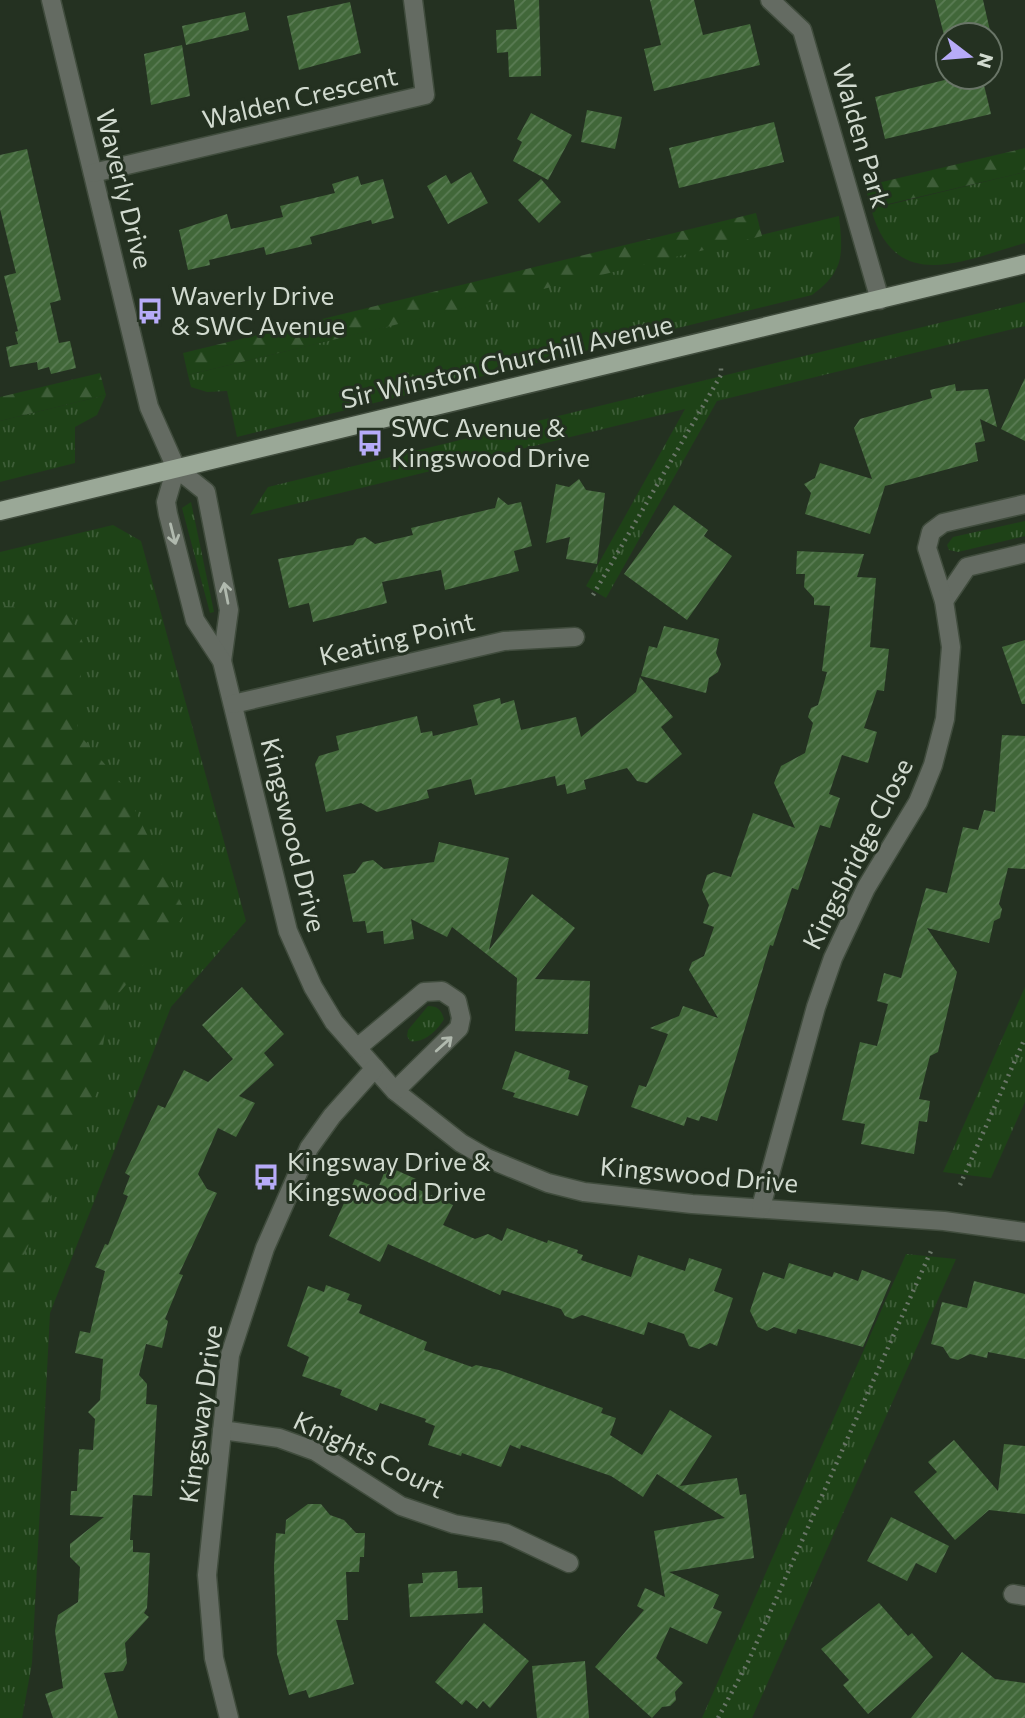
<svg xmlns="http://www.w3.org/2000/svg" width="1025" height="1718" font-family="Commissioner,sans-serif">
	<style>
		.grass { fill: url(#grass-tufts) }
		.forest { fill: url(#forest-firs) }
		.building { fill: url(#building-hatch) }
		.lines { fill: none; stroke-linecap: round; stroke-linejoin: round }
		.minor-casing { stroke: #404c3d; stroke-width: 21 }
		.major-casing { stroke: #404c3d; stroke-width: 21 }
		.path { stroke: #697567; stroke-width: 4.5; stroke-dasharray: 2 5; stroke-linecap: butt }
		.minor { stroke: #646b62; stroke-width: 18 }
		.major { stroke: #9aa897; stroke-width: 18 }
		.oneway { stroke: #b0b9ae }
		.labels { text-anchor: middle; stroke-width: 6; stroke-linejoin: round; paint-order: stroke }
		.street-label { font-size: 26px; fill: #d1dacf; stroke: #243121 }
		.poi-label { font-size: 26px; fill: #d1dacf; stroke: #243121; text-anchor: start }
	</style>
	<defs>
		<pattern id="grass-tufts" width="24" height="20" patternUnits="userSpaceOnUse" patternTransform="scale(1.75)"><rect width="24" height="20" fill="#1e4217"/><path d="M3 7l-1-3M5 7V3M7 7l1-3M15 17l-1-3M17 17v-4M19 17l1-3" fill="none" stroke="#3e5d38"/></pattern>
		<pattern id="forest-firs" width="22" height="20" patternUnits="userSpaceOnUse" patternTransform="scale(1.75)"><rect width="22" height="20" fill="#1e4217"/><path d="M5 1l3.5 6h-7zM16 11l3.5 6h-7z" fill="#3e5d38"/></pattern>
		<pattern id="building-hatch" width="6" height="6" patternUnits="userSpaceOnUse" patternTransform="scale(1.75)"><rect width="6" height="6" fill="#416739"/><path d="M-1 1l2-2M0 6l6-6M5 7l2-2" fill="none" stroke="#5b7c55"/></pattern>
	</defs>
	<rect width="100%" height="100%" fill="#243121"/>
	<g class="grass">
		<path d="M1025,172V243C962,261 895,295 871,209Z"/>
		<path d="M839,216C843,254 845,271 812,295L237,437L227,391L207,392L191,387L188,375Z"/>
		<polygon points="1025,302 1025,326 717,401 606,598 586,586 685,409 250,515 268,487"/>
		<polygon points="106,395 97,415 75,427 75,463 0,482 0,421"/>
		<polygon points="191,502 214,612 210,613 182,508"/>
		<polygon points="1025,521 1025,536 958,552 949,550 947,545 953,537"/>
		<polygon points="113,525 141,541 246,921 171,1007 50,1313 32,1663 22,1718 0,1718 0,552"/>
		<polygon points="1025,987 1025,1102 991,1178 943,1172"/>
		<path d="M428,1006C438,1006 441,1010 444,1019C438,1030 423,1044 410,1041L407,1036L408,1030Z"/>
		<polygon points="906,1254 956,1259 752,1718 702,1718"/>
	</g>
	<g class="forest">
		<polygon points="1025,148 1025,172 871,208 865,186"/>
		<polygon points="756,213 762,236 188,375 183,353"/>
		<polygon points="100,373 106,395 0,421 0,397"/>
		<polygon points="5,606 69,612 83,643 77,732 122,784 186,913 109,1005 96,1094 17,1271 0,1287 0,611"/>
	</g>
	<g class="building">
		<polygon points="514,0 539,0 541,76 509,77 508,52 497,53 496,30 517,29"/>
		<polygon points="650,0 694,0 703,35 750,24 760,65 654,91 644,49 661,45"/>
		<polygon points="935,0 983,0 991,35 944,35"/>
		<polygon points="350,2 361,53 299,70 287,16"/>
		<polygon points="245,12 249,30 186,45 182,26"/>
		<polygon points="182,45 190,96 151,105 144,54"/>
		<polygon points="957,77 982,77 991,114 885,139 875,97"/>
		<polygon points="587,110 622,117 615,149 581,142"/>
		<polygon points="531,113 572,135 548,180 513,161 522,142 517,139"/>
		<polygon points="774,122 784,162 679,188 669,148"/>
		<polygon points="27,149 61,300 50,303 59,343 70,341 76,368 51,374 49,367 38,370 37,362 10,367 6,347 18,344 15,332 18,331 4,276 16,273 0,209 0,155"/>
		<polygon points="471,172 488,203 448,224 427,186 446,175 451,184"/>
		<polygon points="358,176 361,185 383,179 394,218 372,224 371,220 310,237 312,244 291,249 266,255 264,247 209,260 210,265 188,270 179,230 227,214 231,229 283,217 280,206 335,193 332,184"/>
		<polygon points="541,179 561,202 539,223 518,200"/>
		<polygon points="1025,378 1025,441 1001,429"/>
		<polygon points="955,384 956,391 988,389 997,427 980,419 985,441 975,443 978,461 885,486 870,534 805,514 811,493 804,484 815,478 820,463 872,479 854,428 860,419 932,398 930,390"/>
		<polygon points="579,479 586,490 605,493 597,564 566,559 570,537 546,543 556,484 569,487"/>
		<polygon points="498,497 508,505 521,502 532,546 514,551 519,571 445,590 441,570 382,582 387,603 313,622 309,603 289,608 278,559 353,545 357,539 365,537 375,544 413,535 411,528 495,508"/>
		<polygon points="674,505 708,530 704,536 732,556 687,620 624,574"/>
		<polygon points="797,551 864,554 857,577 876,578 870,647 889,649 884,691 877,690 864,728 877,732 868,763 842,755 829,794 840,798 830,828 820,825 798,890 792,888 773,946 770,945 717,1121 701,1116 699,1121 687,1117 684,1126 631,1107 639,1085 646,1087 668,1034 650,1028 679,1016 683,1006 718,1018 689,970 692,962 704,956 714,927 703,923 709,905 702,890 707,875 714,872 731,877 753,813 795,828 774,783 781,766 805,753 813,723 808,717 811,708 818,705 827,672 822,671 830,606 814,605 814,598 804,587 805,574 796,574"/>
		<polygon points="664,626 719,639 716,653 721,664 718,672 709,678 706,693 641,676 649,646 657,648"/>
		<polygon points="1025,640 1025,704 1022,704 1002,647"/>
		<polygon points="640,677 673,717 661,727 682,754 647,783 637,781 627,768 584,780 586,789 567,794 565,784 557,786 555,776 475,795 471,779 427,790 429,798 377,812 361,803 326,812 315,764 319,756 339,750 336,736 417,716 421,733 432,731 433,736 478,725 473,705 500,698 501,704 514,700 521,730 576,717 581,737 636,692"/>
		<polygon points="1002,735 1025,736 1025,869 1008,868 999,904 1002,909 1000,918 994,921 989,943 927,928 957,972 938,1052 930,1056 919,1099 930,1101 927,1122 919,1121 914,1154 861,1144 865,1124 842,1120 860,1042 877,1046 888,1004 877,1001 884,973 901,978 926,888 947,893 963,827 978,830 984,810 995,812"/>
		<polygon points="439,842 509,858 489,950 532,894 575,928 535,979 590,981 588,1034 515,1031 517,978 452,927 447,937 411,919 414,939 384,944 383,931 367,933 365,921 353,922 343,875 355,873 363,862 373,860 384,869 434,862"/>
		<polygon points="242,987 284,1034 264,1053 274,1065 239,1096 255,1103 236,1137 218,1128 198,1174 207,1189 217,1193 179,1274 183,1275 165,1319 168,1321 162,1348 146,1344 139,1375 147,1384 146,1404 157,1405 152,1496 133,1495 130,1540 133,1540 133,1552 150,1553 147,1608 144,1613 149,1617 125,1643 127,1663 123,1671 104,1673 118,1718 53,1718 45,1694 63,1688 55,1631 58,1615 78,1602 80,1567 70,1557 70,1544 104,1517 70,1515 71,1491 77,1491 79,1449 93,1450 95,1419 88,1412 100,1400 103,1359 75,1353 80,1331 90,1333 105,1271 95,1267 105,1244 108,1245 128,1196 123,1194 130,1176 125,1173 158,1105 165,1108 184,1070 208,1082 233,1059 202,1025"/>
		<polygon points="515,1051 570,1071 568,1079 588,1086 578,1116 513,1097 515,1093 502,1089"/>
		<polygon points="387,1166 416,1179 413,1187 453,1205 443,1225 475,1239 488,1234 502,1241 507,1228 547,1243 548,1240 578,1250 577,1253 583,1255 581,1260 631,1277 638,1255 685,1271 689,1258 722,1269 714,1291 733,1298 717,1346 710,1343 699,1349 689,1346 684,1334 648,1322 644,1335 582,1315 573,1319 565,1316 561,1309 502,1290 500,1295 388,1244 380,1262 329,1236 355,1179 378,1188"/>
		<polygon points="789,1263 832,1277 834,1272 858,1281 862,1270 891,1281 863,1347 798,1329 796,1334 774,1327 767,1331 758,1327 750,1311 763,1272 784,1279"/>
		<polygon points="974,1281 1025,1294 1025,1359 988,1352 987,1358 970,1354 958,1360 950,1358 943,1347 931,1344 942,1302 967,1308"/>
		<polygon points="326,1285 350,1294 347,1300 362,1305 359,1313 427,1342 424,1350 472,1367 476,1365 499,1370 603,1408 601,1413 616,1418 610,1435 642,1455 670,1410 712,1436 680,1486 737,1478 740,1495 746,1494 754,1558 669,1572 719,1595 713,1608 722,1612 707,1644 670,1627 656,1658 683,1683 675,1692 676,1700 670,1706 662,1707 652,1718 595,1667 644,1610 637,1606 645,1588 665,1597 654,1531 725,1518 657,1474 643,1497 611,1476 521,1445 520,1449 510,1445 501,1467 462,1453 461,1456 428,1445 435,1426 425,1422 426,1419 380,1403 377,1411 340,1395 342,1390 302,1376 309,1357 287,1346 308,1286 324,1292"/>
		<polygon points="954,1440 998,1491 1004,1444 1025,1446 1025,1514 989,1510 955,1540 914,1492 937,1472 928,1462"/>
		<polygon points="308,1504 321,1504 330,1515 344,1520 356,1533 365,1533 364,1557 360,1557 359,1572 346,1572 348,1620 336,1620 354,1684 309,1698 306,1690 289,1695 277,1654 274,1567 276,1533 285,1534 286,1520"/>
		<polygon points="891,1517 949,1546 936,1573 916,1563 907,1581 867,1561"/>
		<polygon points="457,1571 458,1588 482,1587 483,1613 410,1617 408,1584 423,1583 422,1573"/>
		<polygon points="879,1603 908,1636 912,1633 933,1657 868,1714 843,1685 849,1680 821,1649"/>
		<polygon points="484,1623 529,1661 490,1708 483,1701 477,1709 466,1700 462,1705 435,1682"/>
		<polygon points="962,1652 995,1679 1025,1683 1025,1718 911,1718"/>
		<polygon points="585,1661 589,1718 537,1718 532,1666"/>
	</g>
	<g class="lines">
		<g class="minor-casing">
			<g id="minor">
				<polyline points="51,0 149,407 176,468 206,492 229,610 222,661"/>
				<polyline points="770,0 802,30 880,300"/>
				<polyline points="93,173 425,95 413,0"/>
				<polyline points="176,468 166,502 168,514 195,620 222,661 288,931 313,987 334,1022 395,1091 461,1143 487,1158 548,1183 584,1192 692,1204 944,1221 1025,1232"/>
				<polyline points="944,601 967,567 1025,553"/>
				<polyline points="233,704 504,641 575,637"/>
				<polyline points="357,1048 424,992 442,991 457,1001 461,1018 459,1028 395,1091"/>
				<polyline points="761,1207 816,1007 833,958 866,888 918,802 933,765 945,719 951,647 944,601 927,548 931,532 943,523 1025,504"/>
				<polyline points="222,1430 279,1438 315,1451 401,1506 454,1524 505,1533 569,1563"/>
				<polyline points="1013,1594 1025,1596"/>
				<polyline points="229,1718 214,1658 207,1575 230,1355 265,1248 309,1148 332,1116 375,1068"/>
			</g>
		</g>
		<g class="major-casing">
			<polyline id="major" points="0,511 1025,264"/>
		</g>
		<g class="path">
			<polyline points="593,595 721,375 721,367"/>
			<polyline points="960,1185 1025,1038"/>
			<polyline points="718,1718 748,1662 931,1251"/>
		</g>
		<use href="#minor" class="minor"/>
		<use href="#major" class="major"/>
	</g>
	<defs><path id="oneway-shaft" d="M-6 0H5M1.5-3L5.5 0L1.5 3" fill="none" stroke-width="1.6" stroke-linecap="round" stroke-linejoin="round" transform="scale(1.75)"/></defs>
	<g class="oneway">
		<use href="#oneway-shaft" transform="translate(173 534) rotate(76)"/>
		<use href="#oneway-shaft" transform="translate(226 593) rotate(-101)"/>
		<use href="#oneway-shaft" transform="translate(444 1044) rotate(-42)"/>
	</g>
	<defs>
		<g id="bus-bare" transform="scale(2.1)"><path d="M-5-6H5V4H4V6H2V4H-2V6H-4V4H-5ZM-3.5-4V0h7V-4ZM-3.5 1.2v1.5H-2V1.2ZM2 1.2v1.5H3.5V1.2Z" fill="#b7abf8" stroke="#243121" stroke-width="2.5" paint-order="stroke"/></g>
	</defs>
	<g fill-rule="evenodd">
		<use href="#bus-bare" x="150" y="311"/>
		<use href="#bus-bare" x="370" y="443"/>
		<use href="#bus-bare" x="266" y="1177"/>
	</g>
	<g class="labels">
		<g class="street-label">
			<text transform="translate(300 98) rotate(-13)" y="9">Walden Crescent</text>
			<text transform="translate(861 136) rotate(74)" y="9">Walden Park</text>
			<text transform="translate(124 189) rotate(76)" y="9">Waverly Drive</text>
			<text transform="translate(507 362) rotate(-13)" y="9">Sir Winston Churchill Avenue</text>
			<text transform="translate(397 639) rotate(-13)" y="9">Keating Point</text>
			<text transform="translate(293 835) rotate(76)" y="9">Kingswood Drive</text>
			<text transform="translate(858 854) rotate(-63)" y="9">Kingsbridge Close</text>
			<text transform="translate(699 1175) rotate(5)" y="9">Kingswood Drive</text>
			<text transform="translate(201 1414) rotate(-82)" y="9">Kingsway Drive</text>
			<text transform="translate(369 1455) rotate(26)" y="9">Knights Court</text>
		</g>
		<g class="poi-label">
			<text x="171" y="305">Waverly Drive<tspan x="171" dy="30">&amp; SWC Avenue</tspan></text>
			<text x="391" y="437">SWC Avenue &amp;<tspan x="391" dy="30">Kingswood Drive</tspan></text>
			<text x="287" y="1171">Kingsway Drive &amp;<tspan x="287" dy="30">Kingswood Drive</tspan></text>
		</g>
	</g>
	<g transform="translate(969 56) rotate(106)"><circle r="33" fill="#243121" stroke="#697567" stroke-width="2"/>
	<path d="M0-5L12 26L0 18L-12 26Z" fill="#b7abf8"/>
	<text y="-10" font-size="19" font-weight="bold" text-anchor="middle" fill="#d1dacf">N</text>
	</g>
</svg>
